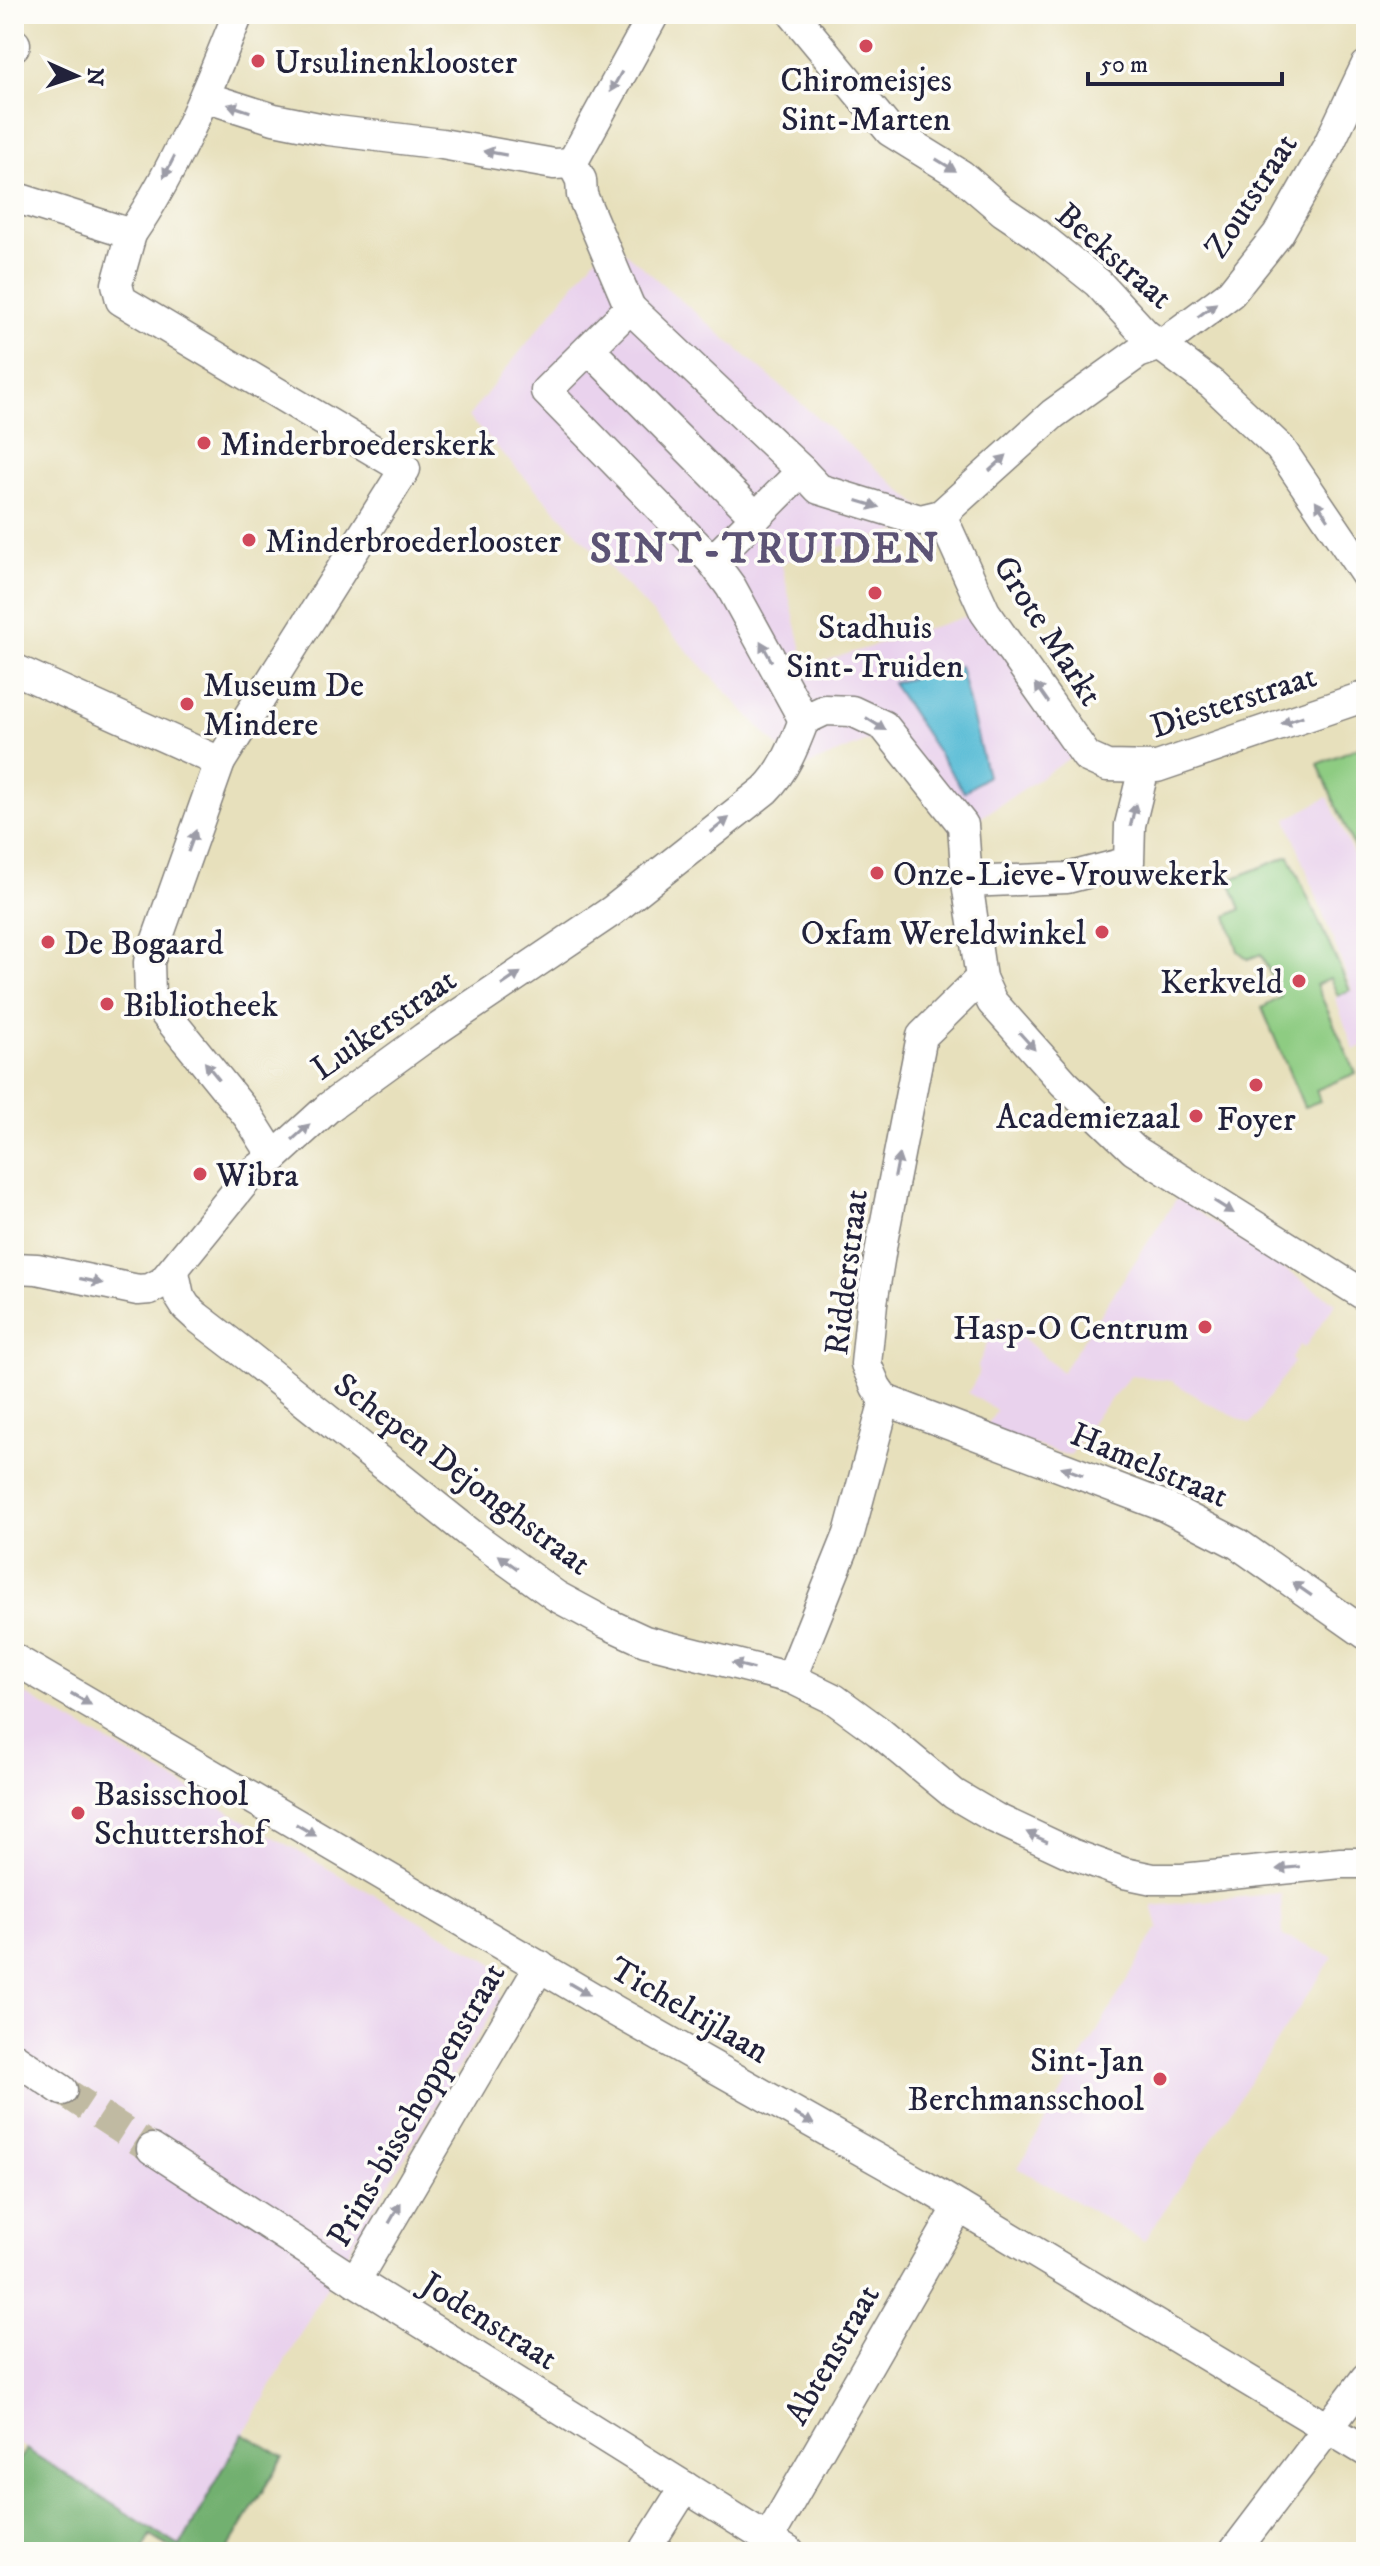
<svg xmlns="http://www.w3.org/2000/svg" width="1380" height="2566" font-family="'IM FELL DW Pica',serif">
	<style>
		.built { fill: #e9d2ed }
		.green { fill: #8ecc82; stroke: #58775e; stroke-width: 2 }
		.forest { fill: #72b070; stroke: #4a6956; stroke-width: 2 }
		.water { fill: #57bbd5; stroke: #3c6e88; stroke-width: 2 }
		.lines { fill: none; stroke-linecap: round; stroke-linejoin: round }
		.minor-tunnel { stroke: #c0baa2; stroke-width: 30; stroke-dasharray: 30 15; stroke-linecap: butt }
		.minor-casing { stroke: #84817c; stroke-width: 33 }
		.minor { stroke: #fff; stroke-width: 30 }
		.oneway { fill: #9c9ca7 }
		.poi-dot { fill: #d1495b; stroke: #fdfcf7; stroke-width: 3 }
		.labels { text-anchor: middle; stroke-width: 7; stroke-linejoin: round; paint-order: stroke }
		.poi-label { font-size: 34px; fill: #22223b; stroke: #fdfcf7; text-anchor: start }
		.street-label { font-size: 34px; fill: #22223b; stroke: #fdfcf7 }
		.district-label { font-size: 42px; font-weight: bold; letter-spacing: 2px; fill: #5c5375; stroke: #fdfcf7 }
	</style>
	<rect width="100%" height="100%" fill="#fdfcf7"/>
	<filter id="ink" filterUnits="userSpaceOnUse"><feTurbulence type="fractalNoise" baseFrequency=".0125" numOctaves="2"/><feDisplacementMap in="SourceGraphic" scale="16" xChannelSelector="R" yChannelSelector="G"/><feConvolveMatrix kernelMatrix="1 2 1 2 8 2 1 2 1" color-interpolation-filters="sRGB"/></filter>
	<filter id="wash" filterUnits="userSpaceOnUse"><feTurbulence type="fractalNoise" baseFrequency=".006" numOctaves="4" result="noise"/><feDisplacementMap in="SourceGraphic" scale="32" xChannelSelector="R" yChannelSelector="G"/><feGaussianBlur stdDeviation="1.8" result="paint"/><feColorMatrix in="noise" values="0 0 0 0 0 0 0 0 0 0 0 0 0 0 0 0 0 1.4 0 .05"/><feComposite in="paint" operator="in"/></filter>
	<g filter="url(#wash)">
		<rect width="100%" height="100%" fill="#e7e0bc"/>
		<g class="built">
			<polygon points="610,239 937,521 781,562 806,667 993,608 1086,747 955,835 882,735 799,769 468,417"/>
			<polygon points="1328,797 1366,884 1366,1045 1354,1050 1335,998 1352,990 1287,819"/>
			<polygon points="1177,1198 1336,1303 1304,1348 1300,1345 1291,1359 1294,1362 1250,1424 1203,1401 1172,1381 1131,1375 1093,1420 1070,1456 984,1429 996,1412 995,1409 968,1393 979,1374 978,1365 999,1316 1062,1372"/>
			<polygon points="14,1688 489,1961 499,1971 500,2000 326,2288 181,2547 14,2441"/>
			<polygon points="1281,1893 1283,1936 1333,1957 1144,2241 1018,2168 1156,1930 1159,1929 1152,1906"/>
		</g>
		<g class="green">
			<polygon points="1366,744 1366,875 1318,764"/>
			<polygon points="1289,856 1350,990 1338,996 1330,978 1316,985 1356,1073 1316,1090 1320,1101 1304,1107 1262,1008 1281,997 1261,954 1248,959 1238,951 1227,916 1241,909 1229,880"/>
		</g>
		<polygon class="forest" points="243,2433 283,2457 226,2552 177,2552 151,2536 142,2552 14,2552 14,2467 26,2449 180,2547"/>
		<polygon class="water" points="960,666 987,776 964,792 892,683"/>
	</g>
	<g filter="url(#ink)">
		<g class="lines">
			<polyline class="minor-tunnel" points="62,2090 152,2149"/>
			<g class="minor-casing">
				<g id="minor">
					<polyline points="793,14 890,131 961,175 1003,211 1037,234 1098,283 1145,334 1212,384 1280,448 1366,575"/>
					<polyline points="14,46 15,44"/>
					<polyline points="205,97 274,119 329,130 442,144 554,164 572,163"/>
					<polyline points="572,163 581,180 582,195 630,308 546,391 712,561 731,587 804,720"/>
					<polyline points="572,163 654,14"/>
					<path d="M14,197L131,234C177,167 208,89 238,14"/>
					<polyline points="131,234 117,284 121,300 405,469 220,762 149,962 150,995 248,1116 274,1157"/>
					<polyline points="630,308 802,471 712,561"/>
					<polyline points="589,349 756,517"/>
					<polyline points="802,471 819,489 920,520 941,515 1053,414 1138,353 1161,345 1231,293 1278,234 1327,148 1366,66"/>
					<polyline points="941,515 985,612 1087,757 1107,766 1157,767 1366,696"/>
					<polyline points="14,669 220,762"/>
					<polyline points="967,882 1067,878 1129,862 1130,825 1144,768"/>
					<path d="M14,1268L37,1269L138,1290L150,1289L163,1282L251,1174L274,1157L329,1107L424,1038L612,911L765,790C785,770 794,746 804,720L825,710L852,711L884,726L963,825L967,882L981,978L992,1002L1064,1083L1134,1150L1366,1296"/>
					<polyline points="174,1272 179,1296 186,1307 197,1317 249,1357 473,1536 556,1596 606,1623 645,1641 791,1678 834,1699 878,1731 954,1794 995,1818 1072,1854 1124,1873 1153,1879 1182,1879 1341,1863 1366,1863"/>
					<polyline points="885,1400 1164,1506 1238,1544 1366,1634"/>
					<polyline points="14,1659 617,2012 921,2184 1366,2451"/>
					<polyline points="791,1678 849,1534 885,1400 876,1387 866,1364 872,1303 882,1242 922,1036 981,978"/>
					<polyline points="14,2058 62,2090"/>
					<polyline points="152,2149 355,2281 789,2552"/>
					<polyline points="355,2281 540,1966"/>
					<polyline points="768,2539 959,2207"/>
					<polyline points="644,2552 685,2487"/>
					<polyline points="1234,2552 1366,2378"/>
				</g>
			</g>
			<use href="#minor" class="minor"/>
		</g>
		<defs><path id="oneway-solid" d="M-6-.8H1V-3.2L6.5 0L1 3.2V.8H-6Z" transform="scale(2)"/></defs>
		<g class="oneway">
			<use href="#oneway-solid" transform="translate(616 82) rotate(119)"/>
			<use href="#oneway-solid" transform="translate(239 108) rotate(-162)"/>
			<use href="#oneway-solid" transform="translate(495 153) rotate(-170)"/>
			<use href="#oneway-solid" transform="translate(946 165) rotate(31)"/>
			<use href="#oneway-solid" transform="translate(169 167) rotate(117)"/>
			<use href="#oneway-solid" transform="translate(1207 310) rotate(-37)"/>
			<use href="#oneway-solid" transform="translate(998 463) rotate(-42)"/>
			<use href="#oneway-solid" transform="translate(868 504) rotate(17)"/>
			<use href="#oneway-solid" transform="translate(1322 510) rotate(-124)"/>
			<use href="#oneway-solid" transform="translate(766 651) rotate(-119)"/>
			<use href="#oneway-solid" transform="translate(1042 693) rotate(-125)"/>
			<use href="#oneway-solid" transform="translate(1292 720) rotate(161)"/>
			<use href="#oneway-solid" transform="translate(876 724) rotate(32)"/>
			<use href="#oneway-solid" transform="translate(1133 815) rotate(-77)"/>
			<use href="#oneway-solid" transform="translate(720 825) rotate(-38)"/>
			<use href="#oneway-solid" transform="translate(192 841) rotate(-70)"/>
			<use href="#oneway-solid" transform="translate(511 979) rotate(-34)"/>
			<use href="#oneway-solid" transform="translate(1027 1041) rotate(48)"/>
			<use href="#oneway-solid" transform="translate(212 1071) rotate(-129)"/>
			<use href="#oneway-solid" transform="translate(301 1132) rotate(-42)"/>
			<use href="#oneway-solid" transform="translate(897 1166) rotate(-79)"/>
			<use href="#oneway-solid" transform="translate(1224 1207) rotate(32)"/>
			<use href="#oneway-solid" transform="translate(91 1281) rotate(12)"/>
			<use href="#oneway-solid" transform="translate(1072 1471) rotate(-159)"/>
			<use href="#oneway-solid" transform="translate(508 1562) rotate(-144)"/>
			<use href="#oneway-solid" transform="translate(1302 1589) rotate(-145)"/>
			<use href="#oneway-solid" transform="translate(743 1666) rotate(-166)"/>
			<use href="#oneway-solid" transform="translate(81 1699) rotate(30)"/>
			<use href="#oneway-solid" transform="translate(306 1830) rotate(30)"/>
			<use href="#oneway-solid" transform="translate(1037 1837) rotate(-155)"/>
			<use href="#oneway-solid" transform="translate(1288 1868) rotate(174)"/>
			<use href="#oneway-solid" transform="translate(579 1989) rotate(30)"/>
			<use href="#oneway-solid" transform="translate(804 2119) rotate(30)"/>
			<use href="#oneway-solid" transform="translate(395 2213) rotate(-60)"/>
		</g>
	</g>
	<g class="poi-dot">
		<circle cx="866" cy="46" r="8"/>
		<circle cx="258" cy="61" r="8"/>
		<circle cx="204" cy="443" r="8"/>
		<circle cx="249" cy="540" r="8"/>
		<circle cx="875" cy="593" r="8"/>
		<circle cx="187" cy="704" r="8"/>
		<circle cx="877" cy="873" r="8"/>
		<circle cx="1102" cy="932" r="8"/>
		<circle cx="48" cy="942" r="8"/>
		<circle cx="1299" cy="981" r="8"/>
		<circle cx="107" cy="1004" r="8"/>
		<circle cx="1256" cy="1085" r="8"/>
		<circle cx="1196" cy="1116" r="8"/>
		<circle cx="200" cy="1174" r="8"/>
		<circle cx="1205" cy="1327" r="8"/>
		<circle cx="78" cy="1813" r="8"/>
		<circle cx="1160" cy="2079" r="8"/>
	</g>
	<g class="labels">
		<g class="poi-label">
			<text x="274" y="73">Ursulinenklooster</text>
			<text x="866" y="91" text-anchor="middle">Chiromeisjes<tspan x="866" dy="39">Sint-Marten</tspan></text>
			<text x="220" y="455">Minderbroederskerk</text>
			<text x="265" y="552">Minderbroederlooster</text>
			<text x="875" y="638" text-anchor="middle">Stadhuis<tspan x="875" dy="39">Sint-Truiden</tspan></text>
			<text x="203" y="696">Museum De<tspan x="203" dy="39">Mindere</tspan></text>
			<text x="893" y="885">Onze-Lieve-Vrouwekerk</text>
			<text x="1086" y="944" text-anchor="end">Oxfam Wereldwinkel</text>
			<text x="64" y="954">De Bogaard</text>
			<text x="1283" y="993" text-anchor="end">Kerkveld</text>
			<text x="123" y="1016">Bibliotheek</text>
			<text x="1180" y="1128" text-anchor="end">Academiezaal</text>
			<text x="1256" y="1130" text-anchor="middle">Foyer</text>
			<text x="216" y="1186">Wibra</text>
			<text x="1189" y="1339" text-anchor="end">Hasp-O Centrum</text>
			<text x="94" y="1805">Basisschool<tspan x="94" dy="39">Schuttershof</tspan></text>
			<text x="1144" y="2071" text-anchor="end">Sint-Jan<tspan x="1144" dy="39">Berchmansschool</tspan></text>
		</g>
		<g class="street-label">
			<text transform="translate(1250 195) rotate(-57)" y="12">Zoutstraat</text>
			<text transform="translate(1115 255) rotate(41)" y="12">Beekstraat</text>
			<text transform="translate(1049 630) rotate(57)" y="12">Grote Markt</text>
			<text transform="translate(1233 700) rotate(-18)" y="12">Diesterstraat</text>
			<text transform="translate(383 1023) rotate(-35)" y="12">Luikerstraat</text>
			<text transform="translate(845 1272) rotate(-83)" y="12">Ridderstraat</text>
			<text transform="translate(1150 1464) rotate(23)" y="12">Hamelstraat</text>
			<text transform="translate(463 1473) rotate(37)" y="12">Schepen Dejonghstraat</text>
			<text transform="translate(690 2009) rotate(30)" y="12">Tichelrijlaan</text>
			<text transform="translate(415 2104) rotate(-60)" y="12">Prins-bisschoppenstraat</text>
			<text transform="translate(490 2320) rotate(32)" y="12">Jodenstraat</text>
			<text transform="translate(831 2354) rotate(-60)" y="12">Abtenstraat</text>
		</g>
		<g class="district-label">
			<text x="765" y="562">SINT-TRUIDEN</text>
		</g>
	</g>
	<rect width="1380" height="2566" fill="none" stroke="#fdfcf7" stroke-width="48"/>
	<g transform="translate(76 76) rotate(93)" stroke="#fdfcf7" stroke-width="6" paint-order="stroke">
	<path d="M0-6L14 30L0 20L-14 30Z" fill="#22223b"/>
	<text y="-12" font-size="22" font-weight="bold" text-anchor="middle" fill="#22223b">N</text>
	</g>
	<path d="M1088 72v12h194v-12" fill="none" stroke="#22223b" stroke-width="4"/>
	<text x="1100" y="72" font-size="24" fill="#22223b" stroke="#fdfcf7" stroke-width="6" paint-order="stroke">50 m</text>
</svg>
